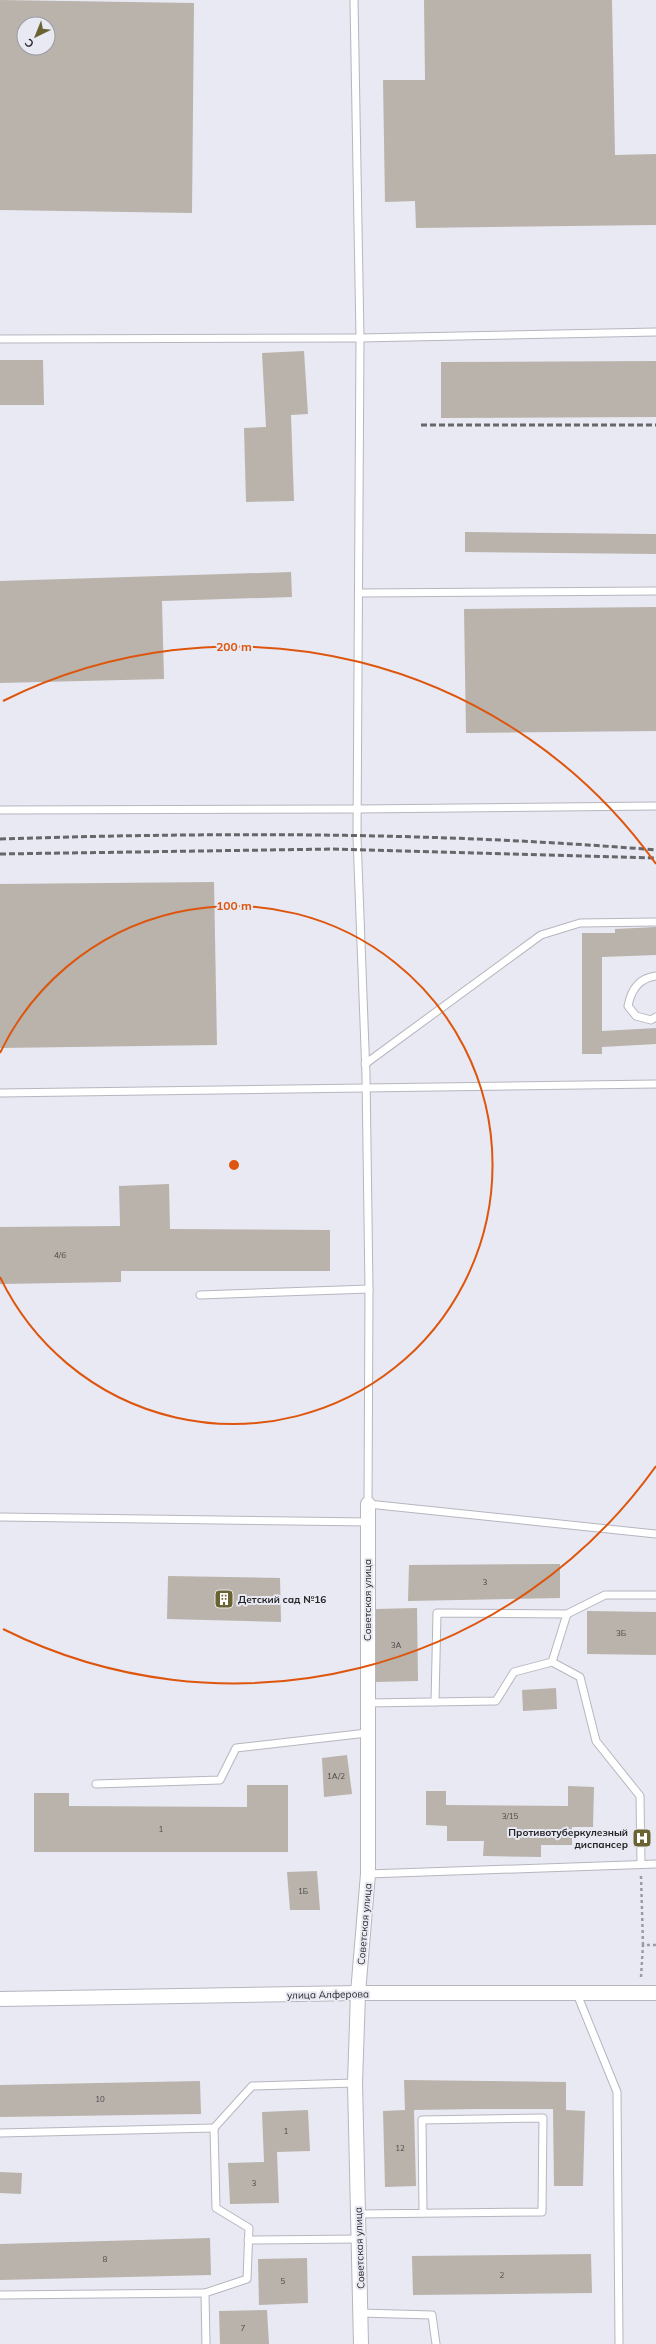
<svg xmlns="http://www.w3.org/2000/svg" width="656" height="2344" font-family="Mulish,sans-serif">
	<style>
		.building { fill: #b9b3ab; fill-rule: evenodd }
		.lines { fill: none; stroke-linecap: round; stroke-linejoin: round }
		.service-casing { stroke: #b6b6bf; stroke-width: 9 }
		.minor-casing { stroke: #b6b6bf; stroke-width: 16 }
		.path { stroke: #9b9ba2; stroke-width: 2.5; stroke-dasharray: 3 3; stroke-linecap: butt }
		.service { stroke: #fff; stroke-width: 7 }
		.minor { stroke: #fff; stroke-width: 14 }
		.rail { stroke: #66666b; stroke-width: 3; stroke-dasharray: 6 3; stroke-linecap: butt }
		.ring { fill: none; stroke: #de560d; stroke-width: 2 }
		.labels { text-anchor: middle; stroke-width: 4; stroke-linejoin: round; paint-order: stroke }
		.number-label { font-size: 8px; fill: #4b494a }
		.poi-label { font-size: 10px; font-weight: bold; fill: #262629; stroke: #e9e9f3; text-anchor: start }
		.street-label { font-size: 10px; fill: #262629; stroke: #e9e9f3 }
		.centre { fill: #de560d; stroke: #e9e9f3; stroke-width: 2 }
		.ring-label { font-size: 12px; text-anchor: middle; font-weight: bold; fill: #de560d; stroke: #e9e9f3; stroke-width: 4; stroke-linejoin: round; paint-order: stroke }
	</style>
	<rect width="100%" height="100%" fill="#e9e9f3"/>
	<g class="building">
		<path d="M0,0L194,3L192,213L0,210ZM24,24H48V48H24Z"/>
		<polygon points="424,0 612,0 615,155 656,154 656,225 416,228 415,201 385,202 383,80 425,80"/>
		<polygon points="304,351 308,414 291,415 294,501 246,502 244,428 266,427 262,353"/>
		<polygon points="0,360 43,360 44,405 0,405"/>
		<polygon points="656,361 656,417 441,418 441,362"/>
		<polygon points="465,532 656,534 656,554 465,552"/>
		<polygon points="291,572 292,597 162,601 164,679 0,683 0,581"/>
		<polygon points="656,607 656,731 466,733 464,609"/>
		<polygon points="214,882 217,1045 0,1048 0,884"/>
		<polygon points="656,927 656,955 602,957 602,1031 656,1028 656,1044 602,1047 602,1054 582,1054 582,933 615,933 615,929"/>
		<polygon points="169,1184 170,1229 330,1230 330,1271 121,1271 121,1282 0,1284 0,1227 120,1226 119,1186"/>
		<polygon points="560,1564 560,1598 408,1601 409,1565"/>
		<polygon points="168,1576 280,1578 281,1622 167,1619"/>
		<polygon points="417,1608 418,1681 376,1682 376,1609"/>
		<polygon points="587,1611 656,1612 656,1655 587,1654"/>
		<polygon points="556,1688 557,1709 523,1711 522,1690"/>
		<polygon points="347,1755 352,1794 324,1797 322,1758"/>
		<polygon points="247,1785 288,1785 288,1852 34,1852 34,1793 69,1793 69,1806 247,1807"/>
		<polygon points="568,1786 594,1787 593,1827 572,1827 572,1845 541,1845 541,1857 483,1856 484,1841 447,1841 447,1826 426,1825 426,1791 446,1791 446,1805 568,1806"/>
		<polygon points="317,1871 320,1910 290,1910 287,1872"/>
		<polygon points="404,2080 566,2082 566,2110 585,2111 583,2186 554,2186 553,2109 477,2109 414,2110 416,2186 385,2187 383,2111 405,2110"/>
		<polygon points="200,2081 201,2114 0,2117 0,2085"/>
		<polygon points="308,2110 310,2151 277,2152 279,2203 230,2204 228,2163 264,2162 262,2112"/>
		<polygon points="0,2172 22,2173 21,2194 0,2193"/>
		<polygon points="210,2238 211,2275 0,2280 0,2244"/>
		<polygon points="591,2254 592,2293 413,2295 412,2256"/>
		<polygon points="307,2258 308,2303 259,2305 258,2259"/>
		<polygon points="267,2310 269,2344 220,2344 219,2311"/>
	</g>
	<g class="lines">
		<g class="service-casing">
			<g id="service">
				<polyline points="354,0 360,338 357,837 366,1075 369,1289 368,1504 656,1534"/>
				<polyline points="0,339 360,338 656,332"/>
				<polyline points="360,593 656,591"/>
				<polyline points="0,810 358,809 656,806"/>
				<path d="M656,976C639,978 631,990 628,1006L636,1016L651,1020L656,1017"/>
				<polyline points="365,1064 541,935 580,923 656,922"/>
				<polyline points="0,1093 656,1084"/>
				<polyline points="200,1295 369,1289"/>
				<polyline points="0,1517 368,1522"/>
				<polyline points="552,1662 580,1677 596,1741 640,1796 641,1864"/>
				<polyline points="435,1702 437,1613 567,1614 605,1595 656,1595"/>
				<polyline points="367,1703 496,1701 514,1672 552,1662 567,1614"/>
				<polyline points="96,1784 220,1780 236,1748 367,1733"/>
				<polyline points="368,1874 656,1864"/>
				<polyline points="577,1994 617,2092 619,2344"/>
				<polyline points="0,2133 214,2128"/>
				<polyline points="357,2214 542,2212 543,2118 422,2120 423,2212"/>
				<polyline points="248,2240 359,2239"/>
				<polyline points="0,2295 205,2293"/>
				<polyline points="360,2313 432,2315 436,2344"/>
				<polyline points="206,2344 205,2293 247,2279 249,2228 216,2208 214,2128 252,2086 355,2083"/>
			</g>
		</g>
		<g class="minor-casing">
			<g id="minor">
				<polyline points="0,1999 358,1993 656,1993"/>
				<polyline points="361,2344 355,2083 358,1993 368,1874 368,1504"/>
			</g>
		</g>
		<g class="path">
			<polyline points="641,1876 643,1945"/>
			<polyline points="641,1977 643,1945 656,1945"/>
		</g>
		<use href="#service" class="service"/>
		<use href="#minor" class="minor"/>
		<g class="rail">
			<polyline points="421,425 656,425"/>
			<path d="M0,839C218,832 438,832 656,850"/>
			<polyline points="0,854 333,849 656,858"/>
		</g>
	</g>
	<g class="ring">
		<path d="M0 1053A259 259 0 1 1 0 1277"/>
		<path d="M656 1466A518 518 0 0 1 3 1629M3 701A518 518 0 0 1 656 864"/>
	</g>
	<defs>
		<g id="building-square" transform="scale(1)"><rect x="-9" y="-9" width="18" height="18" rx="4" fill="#686330" stroke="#e9e9f3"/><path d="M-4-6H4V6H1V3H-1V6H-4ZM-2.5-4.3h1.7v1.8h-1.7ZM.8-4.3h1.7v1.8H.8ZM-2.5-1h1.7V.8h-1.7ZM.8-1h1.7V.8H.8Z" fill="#fff"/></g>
		<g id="hospital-square" transform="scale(1)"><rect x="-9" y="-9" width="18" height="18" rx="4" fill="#686330" stroke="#e9e9f3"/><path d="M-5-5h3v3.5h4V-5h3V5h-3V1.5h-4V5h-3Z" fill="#fff"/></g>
	</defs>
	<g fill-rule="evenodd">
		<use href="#building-square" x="224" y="1599"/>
		<use href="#hospital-square" x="642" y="1838"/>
	</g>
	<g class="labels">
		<g class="number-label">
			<text x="60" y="1258">4/6</text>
			<text x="485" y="1585">3</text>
			<text x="621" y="1636">3Б</text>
			<text x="396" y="1648">3А</text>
			<text x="336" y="1779">1А/2</text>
			<text x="510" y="1819">3/15</text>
			<text x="161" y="1832">1</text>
			<text x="303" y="1894">1Б</text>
			<text x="100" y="2102">10</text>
			<text x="286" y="2134">1</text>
			<text x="400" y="2151">12</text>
			<text x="254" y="2186">3</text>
			<text x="105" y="2262">8</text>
			<text x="502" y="2278">2</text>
			<text x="283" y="2284">5</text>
			<text x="243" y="2331">7</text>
		</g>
		<g class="poi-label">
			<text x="238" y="1603">Детский сад №16</text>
			<text x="628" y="1836" text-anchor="end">Противотуберкулезный<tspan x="628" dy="12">диспансер</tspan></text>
		</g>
		<g class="street-label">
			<text transform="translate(367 1600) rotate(-90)" y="4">Советская улица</text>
			<text transform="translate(364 1924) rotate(-85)" y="4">Советская улица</text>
			<text transform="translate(328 1994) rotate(-1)" y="4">улица Алферова</text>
			<text transform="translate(359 2248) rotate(-92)" y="4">Советская улица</text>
		</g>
	</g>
	<circle cx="234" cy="1165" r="6" class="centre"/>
	<g class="ring-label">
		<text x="234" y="651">200 m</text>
		<text x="234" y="910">100 m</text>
	</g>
	<g transform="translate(36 36) rotate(223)"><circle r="19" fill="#e9e9f3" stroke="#9b9ba2"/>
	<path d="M0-3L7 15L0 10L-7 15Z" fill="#686330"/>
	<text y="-6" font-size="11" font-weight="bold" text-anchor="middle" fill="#262629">С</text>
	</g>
</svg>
